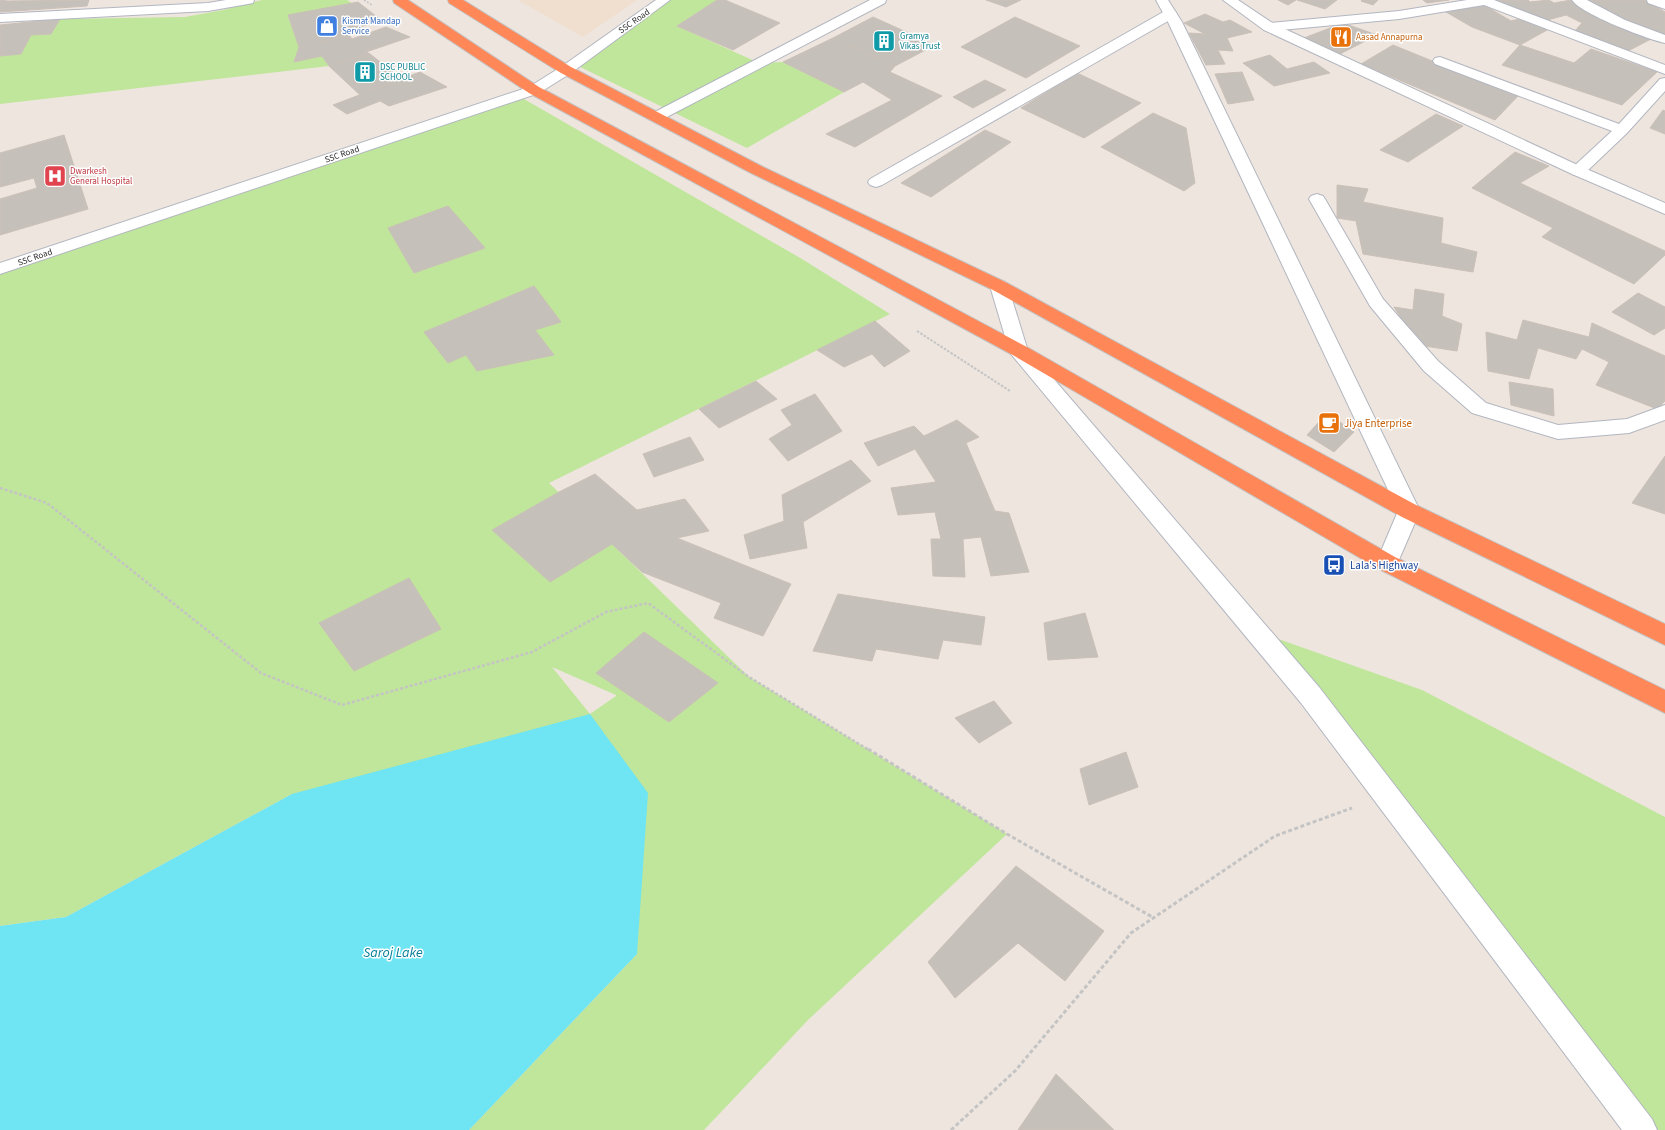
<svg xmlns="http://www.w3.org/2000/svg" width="1665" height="1130" font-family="'Source Sans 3',sans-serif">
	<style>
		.education { fill: #f0dfce }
		.green { fill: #bfe69a; fill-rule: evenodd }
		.water { fill: #6fe4f2 }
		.building { fill: #c6c0ba; stroke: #cac0b8 }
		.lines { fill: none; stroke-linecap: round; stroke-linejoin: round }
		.street-casing { stroke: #b2b6c0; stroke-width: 2 }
		.secondary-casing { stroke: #b2b6c0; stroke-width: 2 }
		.highway-casing { stroke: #c4c4c4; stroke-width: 2 }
		.path-far3 { stroke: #c4c4c4; stroke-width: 1.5; stroke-dasharray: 2 1.5; stroke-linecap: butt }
		.path-far2 { stroke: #c4c4c4; stroke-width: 2; stroke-dasharray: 2.5 1.5; stroke-linecap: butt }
		.path-far1 { stroke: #c4c4c4; stroke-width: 2.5; stroke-dasharray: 3 2; stroke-linecap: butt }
		.path { stroke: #c4c4c4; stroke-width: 3; stroke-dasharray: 4 2.5; stroke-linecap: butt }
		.street { fill: #fff; fill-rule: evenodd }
		.secondary { fill: #fff; fill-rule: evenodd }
		.highway { fill: #ff8758; fill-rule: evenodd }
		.labels { text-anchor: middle; stroke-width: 3; stroke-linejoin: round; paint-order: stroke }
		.far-shop-label { font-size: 9px; fill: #366cbe; stroke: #fff; text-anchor: start }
		.far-street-label { font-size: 9px; fill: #2c2c2c; stroke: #fff }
		.far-culture-label { font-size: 9px; fill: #0d838f; stroke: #fff; text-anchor: start }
		.far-food-label { font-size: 9px; fill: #c56008; stroke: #fff; text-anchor: start }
		.far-health-label { font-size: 9px; fill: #be3a42; stroke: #fff; text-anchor: start }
		.food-label { font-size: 11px; fill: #c56008; stroke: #fff; text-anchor: start }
		.transit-label { font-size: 11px; fill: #164399; stroke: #fff; text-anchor: start }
		.near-water-label { font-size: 14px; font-style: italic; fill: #0a809b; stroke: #fff }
	</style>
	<rect width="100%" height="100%" fill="#eee5de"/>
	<polygon class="education" points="518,0 637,0 583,37"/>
	<g class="green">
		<polygon points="262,0 347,0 352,3 288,16 299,47 294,62 322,56 329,66 0,104 0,56 21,54 31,35 51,34 60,19 185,17 223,10"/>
		<polygon points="664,0 717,0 677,26 759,63 783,62 844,92 747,148 574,64"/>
		<path d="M517,95L802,259L890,314L549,483L749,677L1007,834L808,1020L704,1130H469L637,954L292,794L66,917L0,926V269ZM552,667L616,695V696L590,714Z"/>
		<polygon points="1256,631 1422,690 1665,817 1665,1130 1638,1130"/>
	</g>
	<polygon class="water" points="590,714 648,793 637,954 469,1130 0,1130 0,926 66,917 292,794"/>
	<g class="building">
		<polygon points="0,0 8,1 89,0 87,6 0,12"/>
		<polygon points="717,0 725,0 780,23 733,50 677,26"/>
		<polygon points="986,0 1021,0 1006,7"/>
		<polygon points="1278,0 1296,0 1288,5"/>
		<polygon points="1297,0 1337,0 1325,9"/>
		<polygon points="1362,0 1378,0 1373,5 1361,1"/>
		<polygon points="1423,0 1449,0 1427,3"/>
		<polygon points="1495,0 1528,0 1530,2 1549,0 1554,3 1571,0 1616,27 1651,39 1628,51 1574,32 1582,23 1566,15 1544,21"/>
		<polygon points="1585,0 1645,0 1665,12 1665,36 1646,31"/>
		<polygon points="358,2 381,20 346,32 349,35 299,47 288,15"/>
		<polygon points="1484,5 1511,21 1519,19 1549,29 1520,45 1472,27 1446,12"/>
		<polygon points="1205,14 1223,22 1230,20 1252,32 1227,38 1233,51 1218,50 1225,64 1206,65 1189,33 1205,34 1184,23"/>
		<polygon points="873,17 935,45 895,66 833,38"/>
		<polygon points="1015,17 1080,46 1026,78 961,47"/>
		<polygon points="60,19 51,34 31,35 21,54 0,56 0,25"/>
		<polygon points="1343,23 1377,35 1340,54 1304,38"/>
		<polygon points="386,27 410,37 366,52 370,54 329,66 322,56 294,62 299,47 349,35 352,39"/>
		<polygon points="833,38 895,66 890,72 942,96 855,147 826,134 892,100 863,82 844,92 783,62"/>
		<polygon points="1393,45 1518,96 1495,120 1361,64"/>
		<polygon points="1520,45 1574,63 1591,49 1657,72 1622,105 1502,65"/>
		<polygon points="370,54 402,79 360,95 329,66"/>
		<polygon points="1270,55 1287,69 1314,62 1330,73 1274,86 1243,63"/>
		<polygon points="420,72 447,87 389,106 380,101 347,114 333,105"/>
		<polygon points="1242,72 1254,100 1228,104 1215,74"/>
		<polygon points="1077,73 1141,103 1084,138 1021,108"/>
		<polygon points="985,80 1006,90 973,108 953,97"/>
		<polygon points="1663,110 1665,111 1665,134 1650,128"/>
		<polygon points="1153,113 1186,128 1195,183 1184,191 1101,147"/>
		<polygon points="1436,114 1463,126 1408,162 1380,150"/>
		<polygon points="985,130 1011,142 931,197 901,183"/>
		<polygon points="64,135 88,209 0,235 0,199 37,188 34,178 0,187 0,153"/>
		<polygon points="1515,152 1549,166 1520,183 1665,251 1665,255 1634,284 1542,237 1553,228 1472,188"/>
		<polygon points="1337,185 1368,189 1363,202 1443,218 1441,243 1477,252 1473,272 1363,254 1356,221 1337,218"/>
		<polygon points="448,206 485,248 414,273 388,228"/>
		<polygon points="534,286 561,322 535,330 554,355 477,371 466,355 448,363 424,332"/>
		<polygon points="1415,289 1444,294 1442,316 1462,324 1457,351 1418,345 1394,307 1413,310"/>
		<polygon points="1638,293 1665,307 1665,328 1654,335 1612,312"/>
		<polygon points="1523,320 1589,337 1592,323 1665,356 1665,401 1657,409 1596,385 1609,362 1582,349 1576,359 1538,348 1529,379 1488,371 1486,332 1517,340"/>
		<polygon points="875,321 910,351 884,367 872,354 844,367 817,350"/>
		<polygon points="756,381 777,399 719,428 699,409"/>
		<polygon points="1509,382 1553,389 1554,416 1511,405"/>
		<polygon points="815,394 842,431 788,461 769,439 792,425 781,410"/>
		<polygon points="1327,413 1354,432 1334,452 1307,435"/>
		<polygon points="957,420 979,437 966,443 995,511 1009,513 1029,572 991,576 981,537 963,539 965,577 933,576 931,539 941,539 935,512 898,515 891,488 936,482 915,449 878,466 864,443 914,426 924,436"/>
		<polygon points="690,437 704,460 654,477 643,454"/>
		<polygon points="1665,456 1665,514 1632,503"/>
		<polygon points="851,460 871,481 803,522 807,548 750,559 744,535 784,521 782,495"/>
		<polygon points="595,474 637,510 685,499 709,531 677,538 791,584 763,636 714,618 721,603 642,572 612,544 550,582 492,530 559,492"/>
		<polygon points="409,578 441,629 354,671 319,623"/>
		<polygon points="838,594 985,617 981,645 943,640 938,659 876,649 872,661 813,651"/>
		<polygon points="1085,613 1098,657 1048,660 1044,623"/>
		<polygon points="644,632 718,683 669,722 596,673"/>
		<polygon points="994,701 1012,723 979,743 955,718"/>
		<polygon points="1126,752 1138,787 1089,805 1080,769"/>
		<polygon points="1016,866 1104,931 1065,981 1018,943 955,998 928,962"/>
		<polygon points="1056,1074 1114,1130 1018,1130"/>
	</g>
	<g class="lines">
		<g class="street-casing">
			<g id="street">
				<polygon points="226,0 254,0 253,3 248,4 208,11 0,22 0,14 208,3"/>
				<polygon points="870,0 886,0 885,3 661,120 656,121 651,120 649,117 651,114"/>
				<polygon points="1467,0 1494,0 1665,65 1665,74 1484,5 1399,19 1269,31 1264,30 1262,27 1264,24 1269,23 1399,11"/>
				<path d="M1572,0H1587L1625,20L1665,35V43C1647,39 1581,14 1572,0Z"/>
				<polygon points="1647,0 1665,0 1665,9 1648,3"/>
				<polygon points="1170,10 1175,11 1177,14 1175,17 882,185 876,187 870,185 868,182 870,179 1165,11"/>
				<polygon points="1440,57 1619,124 1660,79 1665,78 1665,91 1627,133 1584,174 1578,176 1572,174 1570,171 1572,168 1612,131 1435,64 1433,61 1435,58"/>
				<polygon points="1317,194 1323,196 1325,199 1383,299 1438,361 1486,403 1558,425 1627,419 1665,405 1665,420 1629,433 1558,439 1472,413 1424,371 1370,306 1309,199 1311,196"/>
			</g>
		</g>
		<g class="secondary-casing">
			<g id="secondary">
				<polygon points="656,0 670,0 571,73 539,93 0,274 0,263 529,87 561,67"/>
				<polygon points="1156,0 1168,0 1182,22 1420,511 1395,569 1387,572 1379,569 1376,563 1398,511 1168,22"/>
				<polygon points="1223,0 1238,0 1274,24 1584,168 1665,203 1665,214 1572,174 1264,30"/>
				<polygon points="999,280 1005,282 1008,286 1027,348 1319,687 1652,1119 1657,1130 1622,1130 1301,703 1011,354 1009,350 990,286 993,282"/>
			</g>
		</g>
		<g class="highway-casing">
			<g id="highway">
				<polygon points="393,0 408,0 539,87 1025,346 1395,557 1665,690 1665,713 1379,569 1011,354 529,93 394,3"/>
				<polygon points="448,0 463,0 571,67 763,167 1005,282 1416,505 1665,624 1665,645 1402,517 993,290 751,173 561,73 449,3"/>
			</g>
		</g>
		<polyline class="path-far3" points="364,0 372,5"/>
		<polyline class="path-far2" points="917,331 1010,391"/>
		<polyline class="path-far1" points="0,488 47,503 261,673 342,705 532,652 606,612 648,603 749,677 869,750"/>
		<g class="path">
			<polyline points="868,749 1007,834 1154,918"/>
			<polyline points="951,1130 1015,1071 1131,933 1275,836 1352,808"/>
		</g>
		<use href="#street" class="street"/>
		<use href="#secondary" class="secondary"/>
		<use href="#highway" class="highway"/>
	</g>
	<defs>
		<g id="shop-square" transform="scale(1.15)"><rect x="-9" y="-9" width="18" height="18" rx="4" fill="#3f7fe0" stroke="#fff"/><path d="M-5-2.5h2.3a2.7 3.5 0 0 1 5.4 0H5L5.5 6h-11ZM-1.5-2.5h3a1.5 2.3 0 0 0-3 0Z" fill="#fff"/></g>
		<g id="restaurant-square" transform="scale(1.15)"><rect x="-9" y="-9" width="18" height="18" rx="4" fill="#e8710a" stroke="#fff"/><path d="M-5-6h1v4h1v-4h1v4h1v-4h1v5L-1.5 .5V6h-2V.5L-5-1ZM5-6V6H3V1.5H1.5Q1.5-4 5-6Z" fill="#fff"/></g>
		<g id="building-square" transform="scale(1.15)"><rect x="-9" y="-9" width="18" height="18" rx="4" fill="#0f9aa8" stroke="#fff"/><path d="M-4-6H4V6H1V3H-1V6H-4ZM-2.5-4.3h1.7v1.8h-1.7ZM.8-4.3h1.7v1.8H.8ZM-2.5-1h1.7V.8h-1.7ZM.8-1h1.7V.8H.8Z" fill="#fff"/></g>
		<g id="hospital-square" transform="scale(1.15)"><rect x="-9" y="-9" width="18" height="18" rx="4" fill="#e0444e" stroke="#fff"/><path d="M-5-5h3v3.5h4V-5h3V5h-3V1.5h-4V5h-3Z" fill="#fff"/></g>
		<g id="cafe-square" transform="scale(1.15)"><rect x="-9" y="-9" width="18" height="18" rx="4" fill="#e8710a" stroke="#fff"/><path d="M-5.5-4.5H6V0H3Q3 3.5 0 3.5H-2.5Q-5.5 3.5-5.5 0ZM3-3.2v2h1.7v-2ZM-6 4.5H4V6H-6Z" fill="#fff"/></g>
		<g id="bus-square" transform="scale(1.15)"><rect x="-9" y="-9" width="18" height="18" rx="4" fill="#1a4fb4" stroke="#fff"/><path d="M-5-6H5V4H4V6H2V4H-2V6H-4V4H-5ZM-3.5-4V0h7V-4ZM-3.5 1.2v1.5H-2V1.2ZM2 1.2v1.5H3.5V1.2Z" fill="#fff"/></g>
	</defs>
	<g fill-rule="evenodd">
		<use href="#shop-square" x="327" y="26"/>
		<use href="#restaurant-square" x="1341" y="37"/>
		<use href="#building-square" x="884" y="41"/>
		<use href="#building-square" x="365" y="72"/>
		<use href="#hospital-square" x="55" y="176"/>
		<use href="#cafe-square" x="1329" y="423"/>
		<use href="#bus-square" x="1334" y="565"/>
	</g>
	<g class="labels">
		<g class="far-shop-label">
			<text x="342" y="24">Kismat Mandap<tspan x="342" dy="10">Service</tspan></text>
		</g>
		<g class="far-street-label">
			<text transform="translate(634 21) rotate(-35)" y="3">SSC Road</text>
			<text transform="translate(342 154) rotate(-19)" y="3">SSC Road</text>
			<text transform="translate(35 257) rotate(-19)" y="3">SSC Road</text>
		</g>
		<g class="far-culture-label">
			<text x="900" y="39">Gramya<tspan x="900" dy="10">Vikas Trust</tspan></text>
			<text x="380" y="70">DSC PUBLIC<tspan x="380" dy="10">SCHOOL</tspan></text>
		</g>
		<g class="far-food-label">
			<text x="1356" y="40">Aasad Annapurna</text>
		</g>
		<g class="far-health-label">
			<text x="70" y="174">Dwarkesh<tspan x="70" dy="10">General Hospital</tspan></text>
		</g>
		<g class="food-label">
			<text x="1344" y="427">Jiya Enterprise</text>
		</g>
		<g class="transit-label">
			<text x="1350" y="569">Lala's Highway</text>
		</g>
		<g class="near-water-label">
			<text x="393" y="957">Saroj Lake</text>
		</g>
	</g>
</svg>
